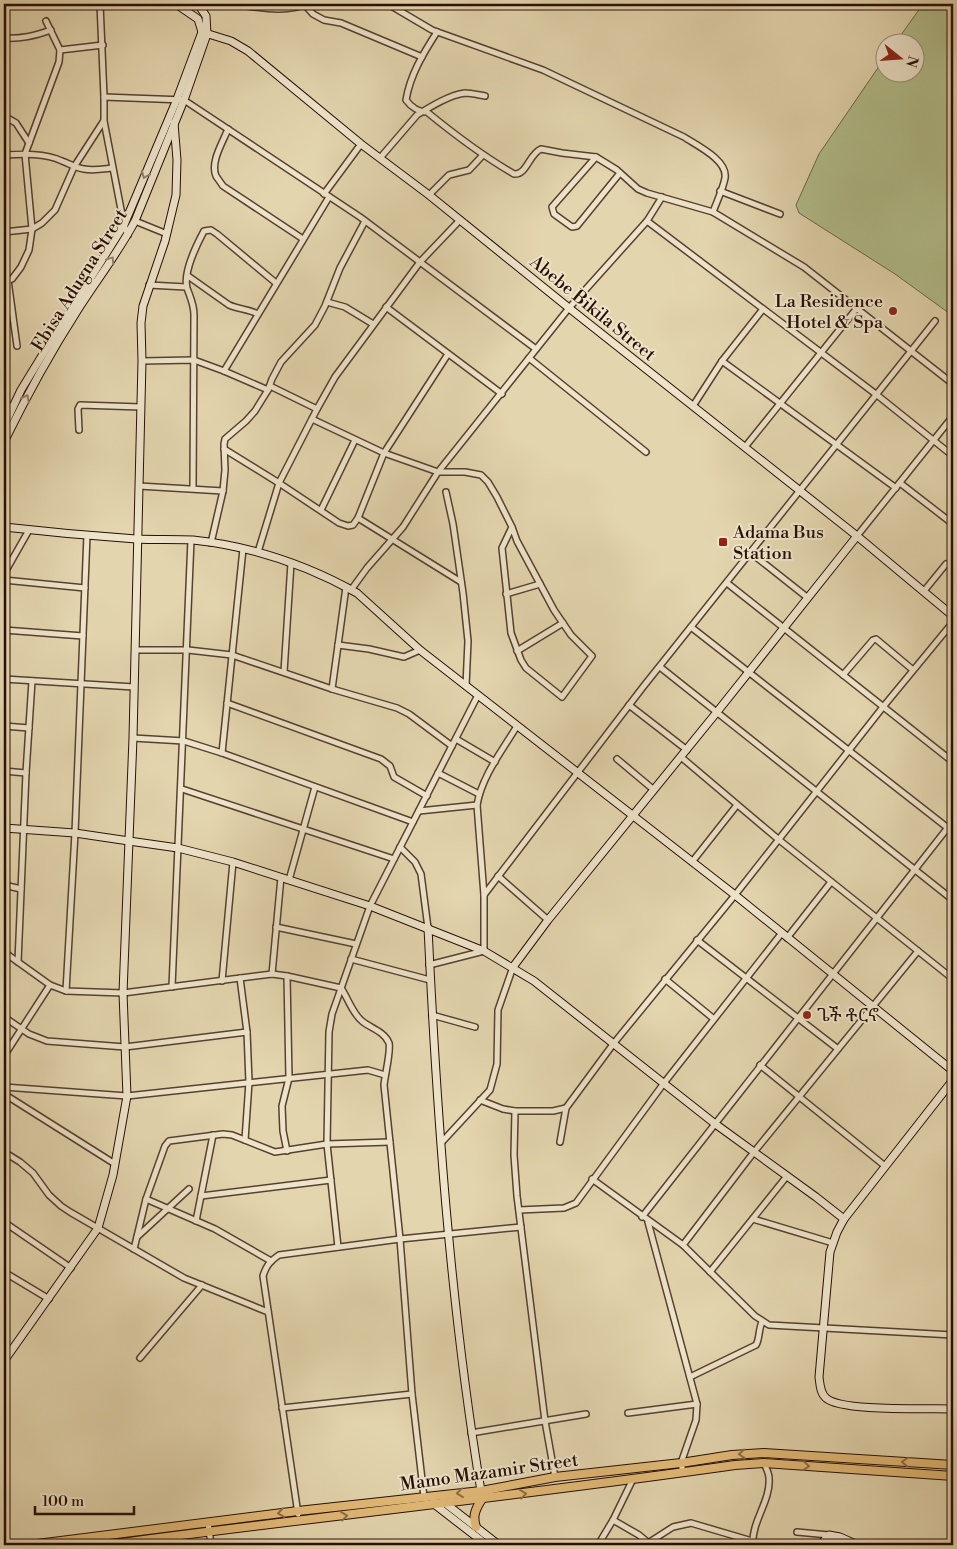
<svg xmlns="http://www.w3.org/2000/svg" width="957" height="1549" font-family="'Libre Bodoni','Noto Serif Ethiopic',serif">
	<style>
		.green { fill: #b2be8c; stroke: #6d6648 }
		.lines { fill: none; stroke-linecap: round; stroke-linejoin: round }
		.street-casing { stroke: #57402f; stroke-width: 8 }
		.secondary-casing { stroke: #280e05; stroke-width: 9 }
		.primary-casing { stroke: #280e05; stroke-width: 10 }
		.street { stroke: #ede4ca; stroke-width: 5 }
		.secondary { stroke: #ede4ca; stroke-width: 7 }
		.primary { stroke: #e2ba77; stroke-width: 8 }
		.oneway { stroke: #948471 }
		.oneway2 { stroke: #8e6d44 }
		.poi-dot { fill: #8f2418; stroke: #ede4ca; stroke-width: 2 }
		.labels { text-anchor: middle; stroke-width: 4; stroke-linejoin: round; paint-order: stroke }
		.street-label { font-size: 18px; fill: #280e05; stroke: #ede4ca }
		.poi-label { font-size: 18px; fill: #280e05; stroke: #ede4ca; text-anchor: start }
	</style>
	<rect width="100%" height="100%" fill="#e3d5ae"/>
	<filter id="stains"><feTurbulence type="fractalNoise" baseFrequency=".004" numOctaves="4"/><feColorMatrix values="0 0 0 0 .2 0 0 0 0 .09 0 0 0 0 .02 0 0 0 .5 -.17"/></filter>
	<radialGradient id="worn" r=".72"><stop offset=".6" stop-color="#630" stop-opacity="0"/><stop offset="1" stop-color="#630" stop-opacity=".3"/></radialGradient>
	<polygon class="green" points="923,4 953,4 953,316 895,274 799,213 796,205 819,154 884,59 884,72 914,72 914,42 896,42"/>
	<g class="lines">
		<g class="street-casing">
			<g id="street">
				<polyline points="100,4 104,97 104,121 124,225 128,235"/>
				<path d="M230,4C253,6 285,14 306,4"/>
				<path d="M388,4L432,30L543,70L684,137C696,145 728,160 725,178C723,189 717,201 713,212"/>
				<polyline points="305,5 313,14 324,20 341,23 422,57"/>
				<path d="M437,32C424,52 410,75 406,100C411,107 419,112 427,112C455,135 483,156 514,174C527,175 529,154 541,149L562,153L596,157L617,170L638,189L647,193L713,212L804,267L953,384"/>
				<path d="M4,38C21,39 34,36 51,30"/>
				<polyline points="60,50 103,45"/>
				<polyline points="104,97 184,100 360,217 536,349"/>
				<polyline points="4,116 16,123 29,143"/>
				<path d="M228,129C223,142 210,162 216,176C218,179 221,183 223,186L303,239"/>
				<path d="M4,155C23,154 45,153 62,161C70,164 76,168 84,169C93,171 103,169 112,168"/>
				<polyline points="596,157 552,207 554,214 572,227 577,226 620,173"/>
				<path d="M380,158L417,115C430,107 449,95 465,93C471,93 479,95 485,96"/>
				<polyline points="720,191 780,214"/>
				<polyline points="324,194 361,144"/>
				<polyline points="429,195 449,175 469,170 483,155"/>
				<polyline points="135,221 167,234"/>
				<polyline points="647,221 877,395 953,456"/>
				<polyline points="4,232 32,229 42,223 55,210 74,167 103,122"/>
				<path d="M188,276L229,305C238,309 248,309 258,314"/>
				<polyline points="8,280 17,346"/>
				<polyline points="4,282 12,279 21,267 29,250 32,229 25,154 59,62 60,50 46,21"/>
				<polyline points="149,285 186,287"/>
				<polyline points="327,302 345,307 373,324"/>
				<polyline points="386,307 502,394"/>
				<polyline points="529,358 646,452"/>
				<polyline points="142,361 194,360 224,371 268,390"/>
				<polyline points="722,361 896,488"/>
				<polyline points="224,371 329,197"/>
				<polyline points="270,386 317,409"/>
				<polyline points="693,406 722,361 763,309"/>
				<polyline points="4,407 14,406"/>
				<polyline points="312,419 384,453 438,472 465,472 481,475 488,482 497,497 512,527 517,541 554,610 571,635 592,656 562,697 526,668 521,660 511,633 502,548 512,527"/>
				<polyline points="79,430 78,409 80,405 141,407"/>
				<polyline points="745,447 857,308"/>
				<polyline points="224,449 279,483 339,523 348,526 353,525 358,518 384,453 448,354"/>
				<polyline points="900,483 953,524"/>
				<polyline points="139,486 223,491"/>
				<path d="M193,488L194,315C194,304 190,297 187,288C183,273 197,244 204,231L211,230L217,234L276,283"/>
				<polyline points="446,492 453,524 463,593 468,641 466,686"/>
				<polyline points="321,510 355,440"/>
				<polyline points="358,518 461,582"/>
				<polyline points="857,536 953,416"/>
				<polyline points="211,543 223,491 225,470 224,444 225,439 246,421 255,411 268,390 272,379 281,362 315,325 325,306 340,268 365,221"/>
				<polyline points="258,552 279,483 317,409 335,377 420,262 460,220"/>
				<polyline points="751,553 808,598"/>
				<polyline points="4,574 29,530"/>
				<polyline points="4,580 85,588"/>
				<polyline points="727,583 953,762"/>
				<polyline points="351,590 367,568 403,527 438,472 569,308 647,221 662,197"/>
				<polyline points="924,591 946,564"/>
				<polyline points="506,594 540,584"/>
				<polyline points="691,627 953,832"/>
				<polyline points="4,630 83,636"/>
				<polyline points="338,645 369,649 404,657 420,650"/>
				<polyline points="135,650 188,650 232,655 332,689 397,708 409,714 452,746"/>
				<polyline points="517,651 563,623"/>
				<polyline points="660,667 953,900"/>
				<polyline points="284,672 291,563"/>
				<polyline points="843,675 873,640 876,639 913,670"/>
				<polyline points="4,679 134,687"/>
				<polyline points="332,689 346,587"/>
				<polyline points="227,703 381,759 390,766 394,777 427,796"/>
				<polyline points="629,705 687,750"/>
				<polyline points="4,726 29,728"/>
				<polyline points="133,738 184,741 222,753 413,822"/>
				<polyline points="456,739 495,762"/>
				<polyline points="222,753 243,549"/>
				<polyline points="681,757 778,839 953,979"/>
				<polyline points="617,759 654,790"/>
				<polyline points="4,771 26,773"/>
				<polyline points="438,773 479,794"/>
				<polyline points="182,789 394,859"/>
				<polyline points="419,811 477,805"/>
				<polyline points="400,847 415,862 421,874 428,928"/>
				<polyline points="692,862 737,805"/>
				<polyline points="498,876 548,920"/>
				<polyline points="289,880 315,787"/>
				<polyline points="4,885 21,889"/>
				<path d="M484,895L477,805C482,776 502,751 517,726"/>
				<polyline points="276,927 356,944"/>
				<polyline points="787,938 831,882"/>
				<polyline points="697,940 838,1049"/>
				<path d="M4,952L50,985L66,991L123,993L272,974L287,976L341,988C348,998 352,1013 362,1021C370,1028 384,1031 389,1043C391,1051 385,1075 384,1085L400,1239L412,1394L424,1497"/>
				<polyline points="351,959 430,980"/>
				<polyline points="18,962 26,773 32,681"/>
				<polyline points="429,965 484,951 484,895 643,687 935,321"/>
				<polyline points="272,974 281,877"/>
				<polyline points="287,976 289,1078 282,1106 283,1131 287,1151"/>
				<polyline points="240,978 247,1032 249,1082 245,1140"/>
				<polyline points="665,979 714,1019"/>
				<polyline points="222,981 233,862"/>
				<polyline points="172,987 191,540"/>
				<polyline points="66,991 75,833 87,535"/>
				<polyline points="432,1015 475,1027"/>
				<polyline points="4,1017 29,1034 47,1041 125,1047 247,1032"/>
				<polyline points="4,1056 50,985"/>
				<polyline points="760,1065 885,1166"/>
				<polyline points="4,1087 127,1096 368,1070 385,1075"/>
				<polyline points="4,1094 115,1164"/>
				<polyline points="480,1100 503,1109 515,1111 553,1111 566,1108 614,1043 735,895 883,707 953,622"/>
				<polyline points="515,1111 514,1155 517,1196 545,1421 555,1477"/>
				<polyline points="560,1142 566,1108"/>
				<polyline points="441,1143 490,1090 497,1064 498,1010 513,967"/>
				<polyline points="4,1152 20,1162 33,1173 49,1195 61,1206 70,1212 184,1278 268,1312"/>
				<polyline points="592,1179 683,1245 755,1316 769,1325 953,1335"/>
				<polyline points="201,1196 331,1180"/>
				<polyline points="146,1199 215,1229 271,1261"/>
				<polyline points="519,1210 564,1208 576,1203 664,1083 781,934"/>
				<polyline points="642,1217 953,821"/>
				<polyline points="753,1219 833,1243"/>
				<polyline points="196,1221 213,1135"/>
				<polyline points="4,1222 71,1268"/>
				<polyline points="648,1222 697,1404 696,1420 681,1463 683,1472"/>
				<polyline points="137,1237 189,1189"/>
				<polyline points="683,1245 754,1152 918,951"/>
				<polyline points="338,1247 327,1144 329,1032 332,1014 370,906 478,695"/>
				<polyline points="134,1249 146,1199 165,1146 169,1141 223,1134 232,1135 275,1152 327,1144 390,1142"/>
				<polyline points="4,1272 49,1299"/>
				<polyline points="710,1272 787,1176"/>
				<polyline points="140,1358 202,1285"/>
				<path d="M690,1377L756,1345C760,1338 758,1331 762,1322"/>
				<polyline points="282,1408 412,1394"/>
				<polyline points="628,1413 697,1404"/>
				<polyline points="471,1433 586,1414"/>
				<path d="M298,1514L263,1276C266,1266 270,1261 279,1255L400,1239L521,1227"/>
				<polyline points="613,1520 639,1535 651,1545"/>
				<polyline points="208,1522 211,1545"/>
				<polyline points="797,1532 829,1535"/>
				<polyline points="648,1543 673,1527 691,1523 752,1541"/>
				<polyline points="598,1545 613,1520 633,1479"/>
				<path d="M753,1545C751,1522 771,1501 769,1478C769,1473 766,1468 764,1463"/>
			</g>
		</g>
		<g class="secondary-casing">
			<g id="secondary">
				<polyline points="176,4 198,19 202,32"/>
				<polyline points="202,32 231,41 248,51 361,144 429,195 569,308 857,536 953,616"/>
				<polyline points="4,426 21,390 54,336 124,225 177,99 202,32"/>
				<path d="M4,442C26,397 50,353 77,311C96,281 118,253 135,221L184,100L207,34L206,16L198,4"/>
				<path d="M4,527C48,532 92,536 136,539C155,540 174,539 193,540C250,546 307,565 357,593L420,650L735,895L953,1071"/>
				<polyline points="4,828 75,833 129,841 178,848 233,862 370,906 484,951 534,981 714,1123 816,1197 844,1219"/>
				<path d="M428,928C437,1116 450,1304 481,1491"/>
				<polyline points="513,967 548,920 717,712 857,536"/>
				<path d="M953,1080L844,1219L837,1232L830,1252L819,1377C820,1384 820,1393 826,1398C841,1412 929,1408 953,1409"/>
				<polyline points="4,1361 98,1228 113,1175 127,1096 123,993 133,738 142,361 141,323 143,306 165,241 176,195 177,160 174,123"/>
				<polyline points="444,1500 445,1503 499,1545"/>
				<polyline points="434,1502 434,1504 487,1545"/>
				<polyline points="820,1545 829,1535 840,1537 858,1545"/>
			</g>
		</g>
		<g class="primary-casing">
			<g id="primary">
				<path d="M476,1527C472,1516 476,1508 482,1499"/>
				<polyline points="29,1545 298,1511 481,1491 555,1477 681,1463 732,1455 764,1453 953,1465"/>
				<path d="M105,1545C315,1517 525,1495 735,1465L764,1463L953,1476"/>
			</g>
		</g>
		<use href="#street" class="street"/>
		<use href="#secondary" class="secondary"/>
		<use href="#primary" class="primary"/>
	</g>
	<defs><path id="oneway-chevron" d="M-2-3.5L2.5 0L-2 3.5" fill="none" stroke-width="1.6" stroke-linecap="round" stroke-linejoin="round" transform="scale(1.25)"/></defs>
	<g class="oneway">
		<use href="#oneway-chevron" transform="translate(145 175) rotate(113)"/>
		<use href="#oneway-chevron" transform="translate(111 260) rotate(-56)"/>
		<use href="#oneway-chevron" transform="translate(26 398) rotate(-63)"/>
	</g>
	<g class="oneway2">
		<use href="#oneway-chevron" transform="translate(742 1454) rotate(176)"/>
		<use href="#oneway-chevron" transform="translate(905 1462) rotate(-176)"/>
		<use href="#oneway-chevron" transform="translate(806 1466) rotate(4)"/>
		<use href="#oneway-chevron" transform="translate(460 1493) rotate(174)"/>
		<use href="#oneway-chevron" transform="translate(523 1494) rotate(-7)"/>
		<use href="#oneway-chevron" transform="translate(281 1513) rotate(172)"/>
		<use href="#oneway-chevron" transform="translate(344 1516) rotate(-7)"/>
	</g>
	<g class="poi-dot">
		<circle cx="893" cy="311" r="5"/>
		<rect x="718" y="537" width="10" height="10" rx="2.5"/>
		<circle cx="807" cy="1015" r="5"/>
	</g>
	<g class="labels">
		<g class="street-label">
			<text transform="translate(79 280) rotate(-58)" y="6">Ebisa Adugna Street</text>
			<text transform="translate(593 308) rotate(39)" y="6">Abebe Bikila Street</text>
			<text transform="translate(489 1472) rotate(-8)" y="6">Mamo Mazamir Street</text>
		</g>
		<g class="poi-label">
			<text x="883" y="307" text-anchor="end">La Residence<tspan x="883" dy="21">Hotel &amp; Spa</tspan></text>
			<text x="733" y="538">Adama Bus<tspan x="733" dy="21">Station</tspan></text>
			<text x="817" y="1021">ጌች ቶርኖ</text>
		</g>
	</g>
	<rect width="957" height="1549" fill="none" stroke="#e3d5ae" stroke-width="20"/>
	<rect x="5" y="5" width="947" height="1539" fill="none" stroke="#280e05" stroke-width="2.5"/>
	<rect x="10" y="10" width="937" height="1529" fill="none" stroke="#280e05"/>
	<g transform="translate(900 58) rotate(107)"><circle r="24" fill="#ede4ca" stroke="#9e8e7b"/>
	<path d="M0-4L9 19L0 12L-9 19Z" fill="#8f2418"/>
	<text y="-8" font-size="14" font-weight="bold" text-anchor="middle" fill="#280e05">N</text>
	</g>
	<path d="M35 1506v8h99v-8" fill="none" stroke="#280e05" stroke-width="2.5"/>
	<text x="42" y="1506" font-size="15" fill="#280e05" stroke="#ede4ca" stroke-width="4" paint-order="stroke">100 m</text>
	<rect width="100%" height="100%" filter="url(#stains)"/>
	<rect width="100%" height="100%" fill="url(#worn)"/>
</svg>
